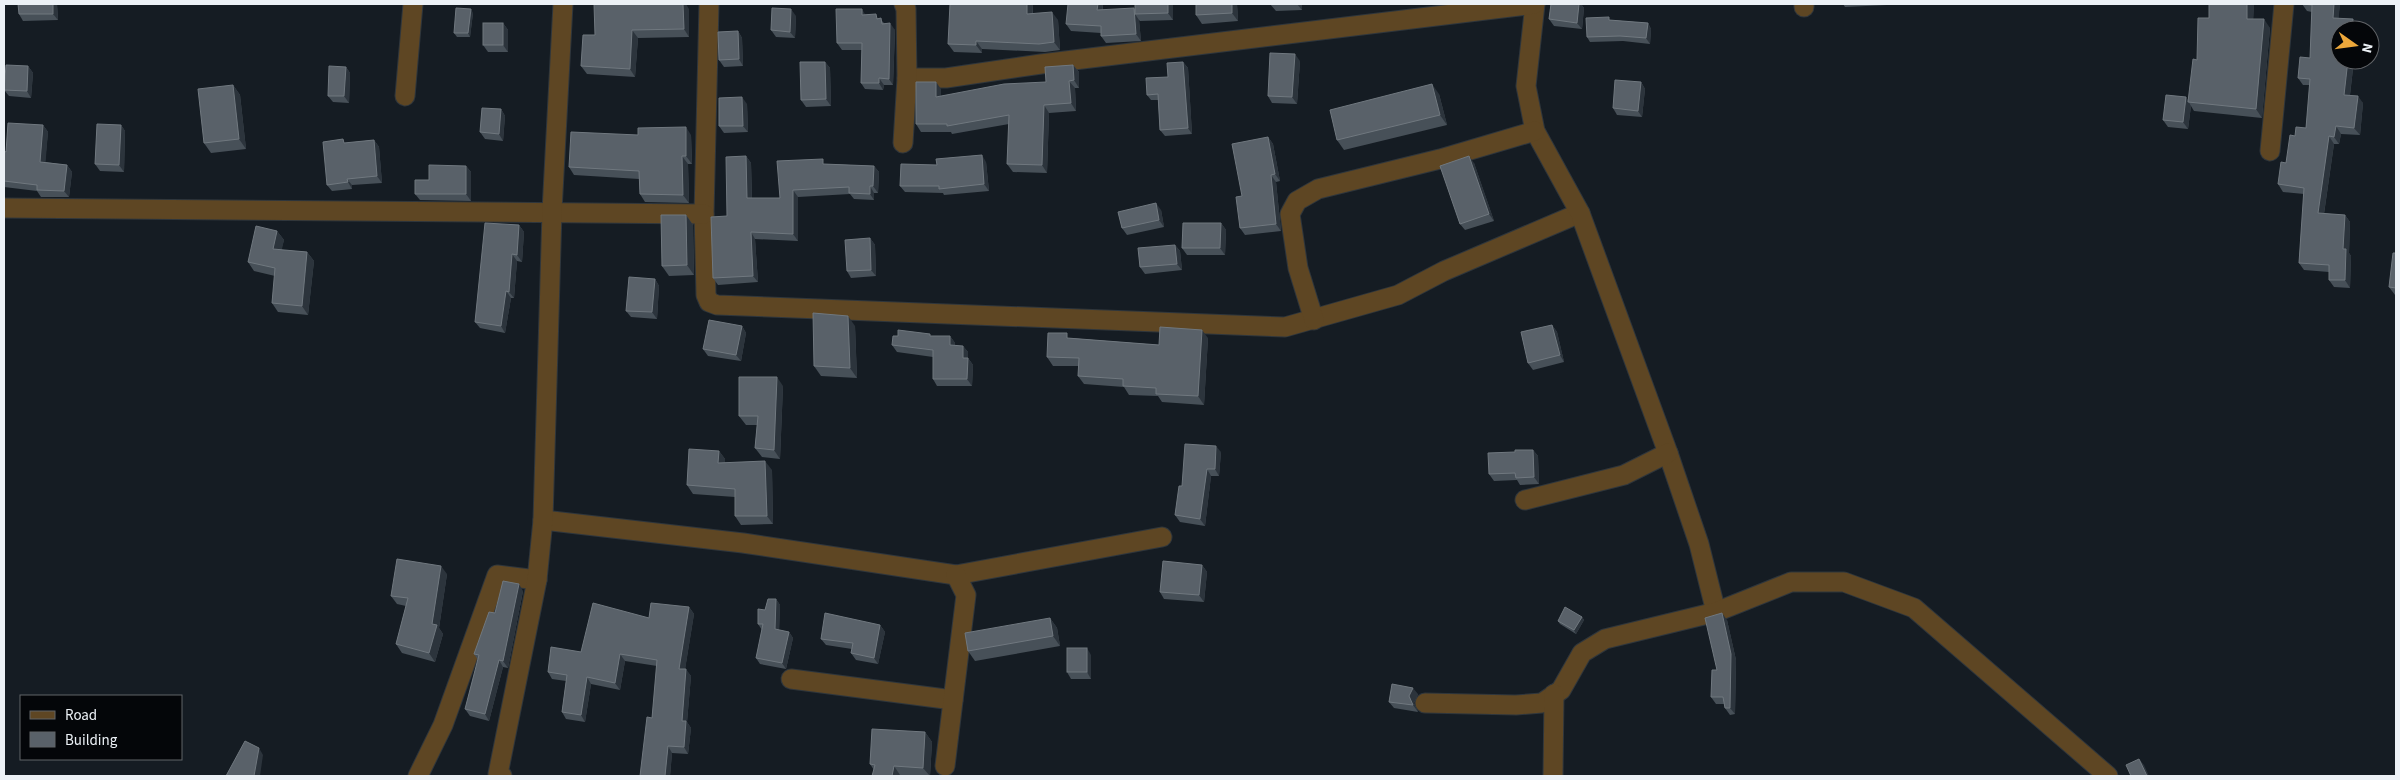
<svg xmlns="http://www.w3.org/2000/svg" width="2400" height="780" font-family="'Source Sans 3',sans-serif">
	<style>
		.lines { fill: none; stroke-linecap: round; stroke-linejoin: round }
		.minor-casing { stroke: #2f363c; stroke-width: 21 }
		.minor { stroke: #5e4623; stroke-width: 19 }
		.wall { fill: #475058 }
		.shaded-wall { fill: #2c343c }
		.building { fill: #596169; stroke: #70787f }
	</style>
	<rect width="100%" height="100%" fill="#151c23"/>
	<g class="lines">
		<g class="minor-casing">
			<g id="minor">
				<polyline points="709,4 704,214 706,295 709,302 717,305 1285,327 1398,295 1444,271 1580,213"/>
				<polyline points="1535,4 1526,86 1535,131 1580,213 1668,453 1699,544 1716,612"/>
				<polyline points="1804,4 1804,7"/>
				<polyline points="907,78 946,78 1041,64 1535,4"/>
				<polyline points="405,96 413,4"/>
				<polyline points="903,143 907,78 906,9 904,4"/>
				<polyline points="2270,151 2284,4"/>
				<polyline points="4,208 704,214"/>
				<polyline points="1314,320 1298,268 1290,214 1297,201 1318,189 1440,159 1535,131"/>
				<polyline points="1525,500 1624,475 1668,453"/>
				<polyline points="543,520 743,543 956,575 1162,537"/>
				<polyline points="791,679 953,700"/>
				<polyline points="1425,703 1516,705 1542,703 1561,690 1582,653 1605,639 1716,612 1791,582 1844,582 1914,608 2108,776"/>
				<polyline points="945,766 966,595 956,575"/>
				<polyline points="418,776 443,725 497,575 537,580"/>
				<polyline points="502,776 498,774 537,580 543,520 552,211 563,4"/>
				<polyline points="1553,776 1554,694"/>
			</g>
		</g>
		<use href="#minor" class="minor"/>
	</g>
	<g class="wall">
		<polygon points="57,4 58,20 23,21 19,14"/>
		<polygon points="203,4 221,4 203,5"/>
		<polygon points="1033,4 1033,13 1058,20 1060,50 1045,52 982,49 982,53 954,52 948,44"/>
		<polygon points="1103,4 1103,10 1135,9 1173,4 1173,20 1140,21 1139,20 1141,41 1106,43 1101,36 1101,33 1071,31 1066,24"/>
		<polygon points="1196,4 1237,4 1238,21 1202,24 1196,15"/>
		<polygon points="1270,4 1302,4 1302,10 1276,11"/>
		<polygon points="1551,4 1581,4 1584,8 1582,29 1554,26 1549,19"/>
		<polygon points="1843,4 1887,4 1887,5 1845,7"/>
		<polygon points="2209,4 2254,4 2253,19 2270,28 2262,118 2194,111 2191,106 2188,129 2168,127 2163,120 2186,97 2188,101 2197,60 2209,18"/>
		<polygon points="2302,4 2340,4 2338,19 2353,19 2358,27 2340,60 2354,60 2350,95 2363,103 2360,135 2341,134 2339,144 2334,144 2324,214 2345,215 2350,222 2349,253 2351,256 2350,288 2334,287 2329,280 2329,272 2304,270 2299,263 2304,194 2283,192 2278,184 2295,136 2306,128 2310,85 2303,85 2298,78 2310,58 2312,12 2307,11"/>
		<polygon points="689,9 689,37 638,38 635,77 587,74 581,66 595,35"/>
		<polygon points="473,13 470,37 457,37 454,33"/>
		<polygon points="866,15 880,19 885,24 895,30 893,85 884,85 883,90 865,89 861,83 862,50 842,50 837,43"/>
		<polygon points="796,16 795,38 776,37 771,30"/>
		<polygon points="1610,20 1648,23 1651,29 1650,44 1623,41 1590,42 1587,37"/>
		<polygon points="503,23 508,30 508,52 488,52 483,45"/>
		<polygon points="738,31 742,38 743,66 724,67 719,60"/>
		<polygon points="1300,61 1297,104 1272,103 1268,96"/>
		<polygon points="825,62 830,68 831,106 806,107 801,100"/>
		<polygon points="1183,62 1188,68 1192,134 1165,136 1160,130 1158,100 1151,100 1147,95 1168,77"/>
		<polygon points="1073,65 1079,72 1079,88 1075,88 1076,111 1049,113 1047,173 1013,172 1007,164 1009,124 952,134 951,132 921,132 916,124 941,89 941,96 1046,82"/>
		<polygon points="28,66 33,73 31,98 9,96 4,90"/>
		<polygon points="346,67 350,73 349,103 333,102 328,96"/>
		<polygon points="1641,82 1645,89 1642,117 1617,115 1613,108"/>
		<polygon points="233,85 240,95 246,149 211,153 204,143"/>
		<polygon points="1439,94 1447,125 1344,150 1337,140"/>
		<polygon points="747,104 748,132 724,133 719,126"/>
		<polygon points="501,109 505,116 503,141 485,139 480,132"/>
		<polygon points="43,125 48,132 45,162 67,165 72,172 69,197 41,197 37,191 4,187 4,151 6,152"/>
		<polygon points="121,125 125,131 124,172 100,171 95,164"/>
		<polygon points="638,135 691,135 692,164 688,164 689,203 645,202 640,194 639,179 574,175 569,167"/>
		<polygon points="1268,137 1273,144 1280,181 1276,182 1281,231 1245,235 1240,228 1242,196"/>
		<polygon points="374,140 379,147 382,183 352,185 352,189 332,191 327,185 346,143"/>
		<polygon points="746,156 751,163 752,198 780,198 827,164 874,166 879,172 878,193 874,193 874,200 854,199 850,194 798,197 798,241 755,239 758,282 718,285 713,278 727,216"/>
		<polygon points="986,162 989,191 944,195 943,193 905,192 900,186 937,165"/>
		<polygon points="1474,163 1494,221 1465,230 1460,224"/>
		<polygon points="466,166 471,172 471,201 420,200 415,194 429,180"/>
		<polygon points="1161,210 1164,227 1127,235 1122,228"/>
		<polygon points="686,215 693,225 694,275 669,276 662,266"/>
		<polygon points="1221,223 1226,230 1225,255 1187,255 1182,248"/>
		<polygon points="519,225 524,232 522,262 517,261 514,298 511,298 505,333 480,328 475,322"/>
		<polygon points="277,231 284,240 281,250 307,252 314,261 308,315 278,312 272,303 275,276 254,271 248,262"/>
		<polygon points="870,238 875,245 876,276 851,278 847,271"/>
		<polygon points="1175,245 1180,251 1182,270 1145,274 1140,267"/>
		<polygon points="2396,253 2396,295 2395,295 2389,287"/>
		<polygon points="655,279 659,286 657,319 631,317 626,311"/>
		<polygon points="1552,325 1557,332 1564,362 1533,370 1528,363"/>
		<polygon points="742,326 746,333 741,361 708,356 703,349"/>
		<polygon points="855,326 857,378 821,376 814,366"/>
		<polygon points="932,336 950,336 955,343 955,346 963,346 968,352 968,358 973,365 972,386 937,386 933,379 933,357 897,352 892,345"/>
		<polygon points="1070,338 1159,345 1208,338 1204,405 1162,402 1158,396 1129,395 1124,387 1084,384 1078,376 1079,366 1053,366 1047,357"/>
		<polygon points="783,386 780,459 762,457 755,448 757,425 746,425 739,416"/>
		<polygon points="1533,450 1538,456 1539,484 1520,485 1517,480 1494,481 1489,474 1515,452"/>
		<polygon points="719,451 725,459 725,463 772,470 773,524 741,525 735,516 735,497 693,494 687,485"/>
		<polygon points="1221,452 1219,476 1211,476 1205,526 1180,522 1175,515 1182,486"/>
		<polygon points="1202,565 1207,572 1204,602 1164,599 1160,592"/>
		<polygon points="447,574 439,628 443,634 435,662 402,653 396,644 406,606 397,604 391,596"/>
		<polygon points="523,591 508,668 503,667 489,721 470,716 465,709 478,660 474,654 495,613"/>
		<polygon points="776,599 780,605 779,630 789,632 793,638 786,669 760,664 756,658 762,630 758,624 765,610"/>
		<polygon points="689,607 694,614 685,669 691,676 687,722 691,728 688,754 672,753 670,776 640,776 652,718 657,666 625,661 620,690 591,684 585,722 566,719 562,712 566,681 552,679 548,672 581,652 649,618"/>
		<polygon points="1582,617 1584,620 1576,634 1560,624 1558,621"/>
		<polygon points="1050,618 1057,628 1060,646 975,661 968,651"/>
		<polygon points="1727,620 1736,660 1735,714 1730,715 1725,708 1724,704 1716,704 1711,697"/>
		<polygon points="880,625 885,632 878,664 856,660 851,653 852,649 826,645 821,639"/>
		<polygon points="1091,655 1091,679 1071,679 1067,672"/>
		<polygon points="1418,694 1414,703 1418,712 1394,708 1389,702"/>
		<polygon points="925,732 932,742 930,776 900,775 900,776 872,776 874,770 870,764"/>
	</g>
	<g class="shaded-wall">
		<polygon points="53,4 57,4 58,20 53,14"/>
		<polygon points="683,4 686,4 689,9 689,37 684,29"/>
		<polygon points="1027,4 1033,4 1032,22 1027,14"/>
		<polygon points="1098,4 1103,4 1102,17 1097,10"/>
		<polygon points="1168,4 1173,4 1173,20 1168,13"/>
		<polygon points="1232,4 1237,4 1238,21 1232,13"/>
		<polygon points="1297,4 1302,4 1302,10"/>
		<polygon points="1579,4 1581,4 1584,8 1582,29 1577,23"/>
		<polygon points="2247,4 2254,4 2253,28 2247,19"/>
		<polygon points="2334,4 2340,4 2338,26 2333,18"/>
		<polygon points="1134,8 1135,14 1139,20 1141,41 1136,34"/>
		<polygon points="471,9 473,13 470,37 468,33"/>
		<polygon points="791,9 796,16 795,38 790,32"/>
		<polygon points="862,9 866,16 862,15"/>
		<polygon points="1052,12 1058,20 1060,50 1054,42"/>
		<polygon points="2264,19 2270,28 2262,118 2256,109"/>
		<polygon points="2353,19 2358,27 2357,30 2351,30"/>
		<polygon points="503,23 508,30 508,52 503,45"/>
		<polygon points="890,23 895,30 893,85 889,79"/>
		<polygon points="1648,23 1651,29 1650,44 1646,38"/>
		<polygon points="632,30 638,38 635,77 630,69"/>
		<polygon points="738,31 742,38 743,66 739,59"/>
		<polygon points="976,41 982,49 982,53 976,45"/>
		<polygon points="1295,54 1300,61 1297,104 1292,97"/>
		<polygon points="2348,60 2354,60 2349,102 2344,95"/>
		<polygon points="825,62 830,68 831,106 826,99"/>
		<polygon points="1183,62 1188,68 1192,134 1188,128"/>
		<polygon points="1073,65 1079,72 1079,88 1074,80"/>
		<polygon points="28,66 33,73 31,98 27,91"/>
		<polygon points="346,67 350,73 349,103 344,96"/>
		<polygon points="879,78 884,85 883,90 879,83"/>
		<polygon points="1069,81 1075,88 1076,111 1071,103"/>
		<polygon points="936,82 941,89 941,104 936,97"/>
		<polygon points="1641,82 1645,89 1642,117 1638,111"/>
		<polygon points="1432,84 1439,94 1447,125 1440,115"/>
		<polygon points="233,85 240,95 246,149 239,139"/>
		<polygon points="2358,96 2363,103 2360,135 2354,128"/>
		<polygon points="742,97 747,104 748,132 743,126"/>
		<polygon points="2186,97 2191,106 2188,129 2183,122"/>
		<polygon points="1044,105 1049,113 1047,173 1042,165"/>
		<polygon points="501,109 505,116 503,141 499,134"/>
		<polygon points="43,125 48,132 45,169 40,162"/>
		<polygon points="121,125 125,131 124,172 119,165"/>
		<polygon points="2336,126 2341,134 2339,144 2334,137"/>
		<polygon points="686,127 691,135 692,164 686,156"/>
		<polygon points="2329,136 2334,144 2323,220 2318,213"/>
		<polygon points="1268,137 1273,144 1280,181 1275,174"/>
		<polygon points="374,140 379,147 382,183 377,176"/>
		<polygon points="982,155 986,162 989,191 984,184"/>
		<polygon points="682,156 688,164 689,203 683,195"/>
		<polygon points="746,156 751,163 752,205 747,198"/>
		<polygon points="1469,156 1474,163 1494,221 1489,214"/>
		<polygon points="67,165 72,172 69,197 64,191"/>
		<polygon points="466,166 471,172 471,201 466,194"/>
		<polygon points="874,166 879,172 878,193 873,186"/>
		<polygon points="1271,175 1276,182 1281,231 1276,224"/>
		<polygon points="347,179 352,185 352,189 348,182"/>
		<polygon points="870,186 874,193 874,200 870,194"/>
		<polygon points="793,190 798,197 798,241 793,234"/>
		<polygon points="1156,203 1161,210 1164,227 1159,220"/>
		<polygon points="686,215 693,225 694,275 687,265"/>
		<polygon points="2345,215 2350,222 2349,253 2351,256 2350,288 2345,280 2343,249"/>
		<polygon points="1221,223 1226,230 1225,255 1220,248"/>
		<polygon points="519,225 524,232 522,262 517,255"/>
		<polygon points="277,231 284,240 280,258 273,249"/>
		<polygon points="751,232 755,239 758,282 753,276"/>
		<polygon points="870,238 875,245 876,276 871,270"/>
		<polygon points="1175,245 1180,251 1182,270 1177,264"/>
		<polygon points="307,252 314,261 308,315 302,306"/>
		<polygon points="512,254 517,261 514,298 509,292"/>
		<polygon points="655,279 659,286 657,319 652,312"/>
		<polygon points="506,291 511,298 505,333 501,326"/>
		<polygon points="848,316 855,326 857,378 850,368"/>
		<polygon points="1552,325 1557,332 1564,362 1560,355"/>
		<polygon points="742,326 746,333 741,361 736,355"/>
		<polygon points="1202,330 1208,338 1204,405 1198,396"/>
		<polygon points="950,336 955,343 954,352 950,345"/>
		<polygon points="963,346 968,352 968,365 963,358"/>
		<polygon points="968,358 973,365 972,386 967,379"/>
		<polygon points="777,377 783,386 780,459 774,450"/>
		<polygon points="1216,446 1221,452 1219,476 1215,469"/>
		<polygon points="1533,450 1538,456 1539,484 1534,477"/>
		<polygon points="719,451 725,459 725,472 718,463"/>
		<polygon points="765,461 772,470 773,524 767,516"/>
		<polygon points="1207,469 1211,476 1205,526 1200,519"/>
		<polygon points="1202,565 1207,572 1204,602 1199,595"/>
		<polygon points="441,566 447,574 439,628 443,634 435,662 429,653 432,624"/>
		<polygon points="519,584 523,591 508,668 503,661"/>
		<polygon points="776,599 780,605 779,635 775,629"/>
		<polygon points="689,607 694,614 684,676 679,669"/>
		<polygon points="1722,613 1727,620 1736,660 1735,714 1730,708"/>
		<polygon points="1582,617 1584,620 1576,634 1574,630"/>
		<polygon points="1050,618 1057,628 1060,646 1053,636"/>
		<polygon points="880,625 885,632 878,664 874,658"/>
		<polygon points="789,632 793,638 786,669 782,663"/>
		<polygon points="1087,648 1091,655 1091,679 1087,672"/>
		<polygon points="620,654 625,661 620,690 615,683"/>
		<polygon points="499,660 503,667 489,721 485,714"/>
		<polygon points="686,669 691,676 687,722 691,728 688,754 684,747 682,721"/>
		<polygon points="587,677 591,684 585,722 581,715"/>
		<polygon points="1413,688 1418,694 1414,703 1418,712 1413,705 1409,696"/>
		<polygon points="925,732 932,742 930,776 923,768"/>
		<polygon points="668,746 672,753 670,776 665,776"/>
		<polygon points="259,748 263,755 260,776 254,776"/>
		<polygon points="2139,759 2144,765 2149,776 2147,776"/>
		<polygon points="894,766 900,775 900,776 892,776"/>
	</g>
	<g class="building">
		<polygon points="18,4 53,4 53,14 19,14"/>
		<polygon points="594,4 683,4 684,29 632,30 630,69 581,66 583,35 595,35"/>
		<polygon points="950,4 1027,4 1027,14 1052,12 1054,42 1039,44 976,41 976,45 948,44"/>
		<polygon points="1068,4 1098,4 1097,10 1134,8 1136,34 1101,36 1101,26 1066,24"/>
		<polygon points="1135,4 1168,4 1168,13 1135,14"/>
		<polygon points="1196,4 1232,4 1232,13 1196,15"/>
		<polygon points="1551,4 1579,4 1577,23 1549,19"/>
		<polygon points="2209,4 2247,4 2247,19 2264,19 2256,109 2188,102 2193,59 2197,60 2198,18 2209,18"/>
		<polygon points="2302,4 2334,4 2333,18 2353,19 2351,30 2340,30 2340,60 2348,60 2344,95 2358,96 2354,128 2336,126 2334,137 2329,136 2318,213 2345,215 2343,249 2346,249 2345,280 2329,280 2329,265 2299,263 2304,188 2278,184 2281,162 2286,163 2290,135 2295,136 2296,127 2306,128 2310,79 2298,78 2300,57 2310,58 2312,5"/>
		<polygon points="456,8 471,9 468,33 454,33"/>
		<polygon points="772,8 791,9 790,32 771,30"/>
		<polygon points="836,9 862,9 862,15 876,14 877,19 881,18 882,24 890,23 889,79 879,78 879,83 861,83 862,43 837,43"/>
		<polygon points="1609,17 1609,20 1648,23 1646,38 1620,36 1587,37 1586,18"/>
		<rect x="483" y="23" width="20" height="22"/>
		<polygon points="738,31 739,59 719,60 718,32"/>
		<polygon points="1270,53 1295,54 1292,97 1268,96"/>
		<polygon points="800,62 825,62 826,99 801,100"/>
		<polygon points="1183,62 1188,128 1160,130 1158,94 1147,95 1146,78 1168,77 1167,63"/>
		<polygon points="6,65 28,66 27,91 4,90"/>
		<polygon points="1073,65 1074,80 1069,81 1071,103 1044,105 1042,165 1007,164 1009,115 947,126 947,124 916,124 916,82 936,82 936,97 1004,84 1046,82 1045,67"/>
		<polygon points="329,66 346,67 344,96 328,96"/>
		<polygon points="1615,80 1641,82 1638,111 1613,108"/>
		<polygon points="1432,84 1440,115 1337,140 1330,110"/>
		<polygon points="233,85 239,139 204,143 198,89"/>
		<polygon points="2166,95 2186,97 2183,122 2163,120"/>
		<polygon points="742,97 743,126 719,126 719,98"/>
		<polygon points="482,108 501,109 499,134 480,132"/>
		<polygon points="8,123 43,125 40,162 67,165 64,191 37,190 37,185 4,181 4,151 6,152"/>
		<polygon points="97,124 121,125 119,165 95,164"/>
		<polygon points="686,127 686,156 682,156 683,195 640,194 639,171 569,167 571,132 638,135 638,128"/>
		<polygon points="1268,137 1275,174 1271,175 1276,224 1240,228 1236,197 1242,196 1232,144"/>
		<polygon points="343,139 344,143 374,140 377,176 347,179 348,182 327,185 323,142"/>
		<polygon points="982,155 984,184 939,189 939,186 900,186 901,164 937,165 936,159"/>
		<polygon points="746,156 747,198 780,198 777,161 823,159 823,164 874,166 873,186 870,186 870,194 849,193 849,187 793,190 793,234 751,232 753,276 713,278 711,217 727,216 726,157"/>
		<polygon points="1469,156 1489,214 1460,224 1440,166"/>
		<polygon points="429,165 466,166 466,194 415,194 415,180 429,180"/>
		<polygon points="1156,203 1159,220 1122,228 1118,212"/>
		<polygon points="661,215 686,215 687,265 662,266"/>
		<polygon points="485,223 519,225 517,255 512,254 509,292 506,291 501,326 475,322"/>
		<polygon points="1183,223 1221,223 1220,248 1182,248"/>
		<polygon points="256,226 277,231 273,249 307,252 302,306 272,303 275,268 248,262"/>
		<polygon points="870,238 871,270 847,271 845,240"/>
		<polygon points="1175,245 1177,264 1140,267 1138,248"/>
		<polygon points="2393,253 2396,253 2396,288 2389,287"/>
		<polygon points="629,277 655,279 652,312 626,311"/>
		<polygon points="813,313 848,316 850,368 814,366"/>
		<polygon points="709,320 742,326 736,355 703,349"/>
		<polygon points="1552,325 1560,355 1528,363 1521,332"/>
		<polygon points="1160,327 1202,330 1198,396 1156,394 1156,388 1123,386 1123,379 1078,376 1079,358 1047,357 1048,333 1067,333 1067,338 1159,345"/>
		<polygon points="898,330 930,334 930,336 950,336 950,345 963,346 963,358 968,358 967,379 933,379 933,350 892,345 893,336 898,336"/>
		<polygon points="739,377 777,377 774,450 755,448 758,416 739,416"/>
		<polygon points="1185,444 1216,446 1215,469 1207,469 1200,519 1175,515 1179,486 1182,486"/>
		<polygon points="689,449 719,451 718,463 765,461 767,516 735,516 735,489 687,485"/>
		<polygon points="1515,450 1533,450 1534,477 1516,478 1515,473 1489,474 1488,453 1515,452"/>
		<polygon points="397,559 441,566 432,624 437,625 429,653 396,644 408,598 391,596"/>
		<polygon points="1163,561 1202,565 1199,595 1160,592"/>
		<polygon points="503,581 519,584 503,661 499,660 485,714 465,709 479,655 474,654 489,612 495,613"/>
		<polygon points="768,599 776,599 775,629 789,632 782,663 756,658 763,624 758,624 758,609 765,610"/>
		<polygon points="593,603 649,618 651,603 689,607 679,669 686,669 682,721 686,721 684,747 668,746 665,776 640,776 647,717 652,718 657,660 620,654 615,683 587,677 581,715 562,712 567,675 548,672 551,647 581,652"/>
		<polygon points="1565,607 1582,617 1574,630 1558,621"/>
		<polygon points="825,613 880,625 874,658 851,653 853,643 821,639"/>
		<polygon points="1722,613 1731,654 1730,708 1725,708 1723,697 1711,697 1712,670 1717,670 1705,618"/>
		<polygon points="1050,618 1053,636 968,651 965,633"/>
		<rect x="1067" y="648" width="20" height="24"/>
		<polygon points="1392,684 1413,688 1409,696 1413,705 1389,702"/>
		<polygon points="872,729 925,732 923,768 894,766 892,776 872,776 875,765 870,764"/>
		<polygon points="245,741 259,748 254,776 226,776"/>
		<polygon points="2139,759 2147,776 2131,776 2126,765"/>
	</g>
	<rect width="2400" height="780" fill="none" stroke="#ecf1f6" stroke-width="10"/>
	<rect x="20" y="695" width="162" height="65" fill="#040609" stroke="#616468"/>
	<rect x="30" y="711" width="25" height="8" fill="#5e4623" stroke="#616468"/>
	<text x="65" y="720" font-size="15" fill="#ecf1f6">Road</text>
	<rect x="30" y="732" width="25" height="15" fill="#596169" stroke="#616468"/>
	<text x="65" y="745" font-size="15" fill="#ecf1f6">Building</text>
	<g transform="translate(2355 45) rotate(104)"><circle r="24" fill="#040609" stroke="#616468"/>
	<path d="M0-4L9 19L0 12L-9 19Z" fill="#eda83b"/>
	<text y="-8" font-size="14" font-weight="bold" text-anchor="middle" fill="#ecf1f6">N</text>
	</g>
</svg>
